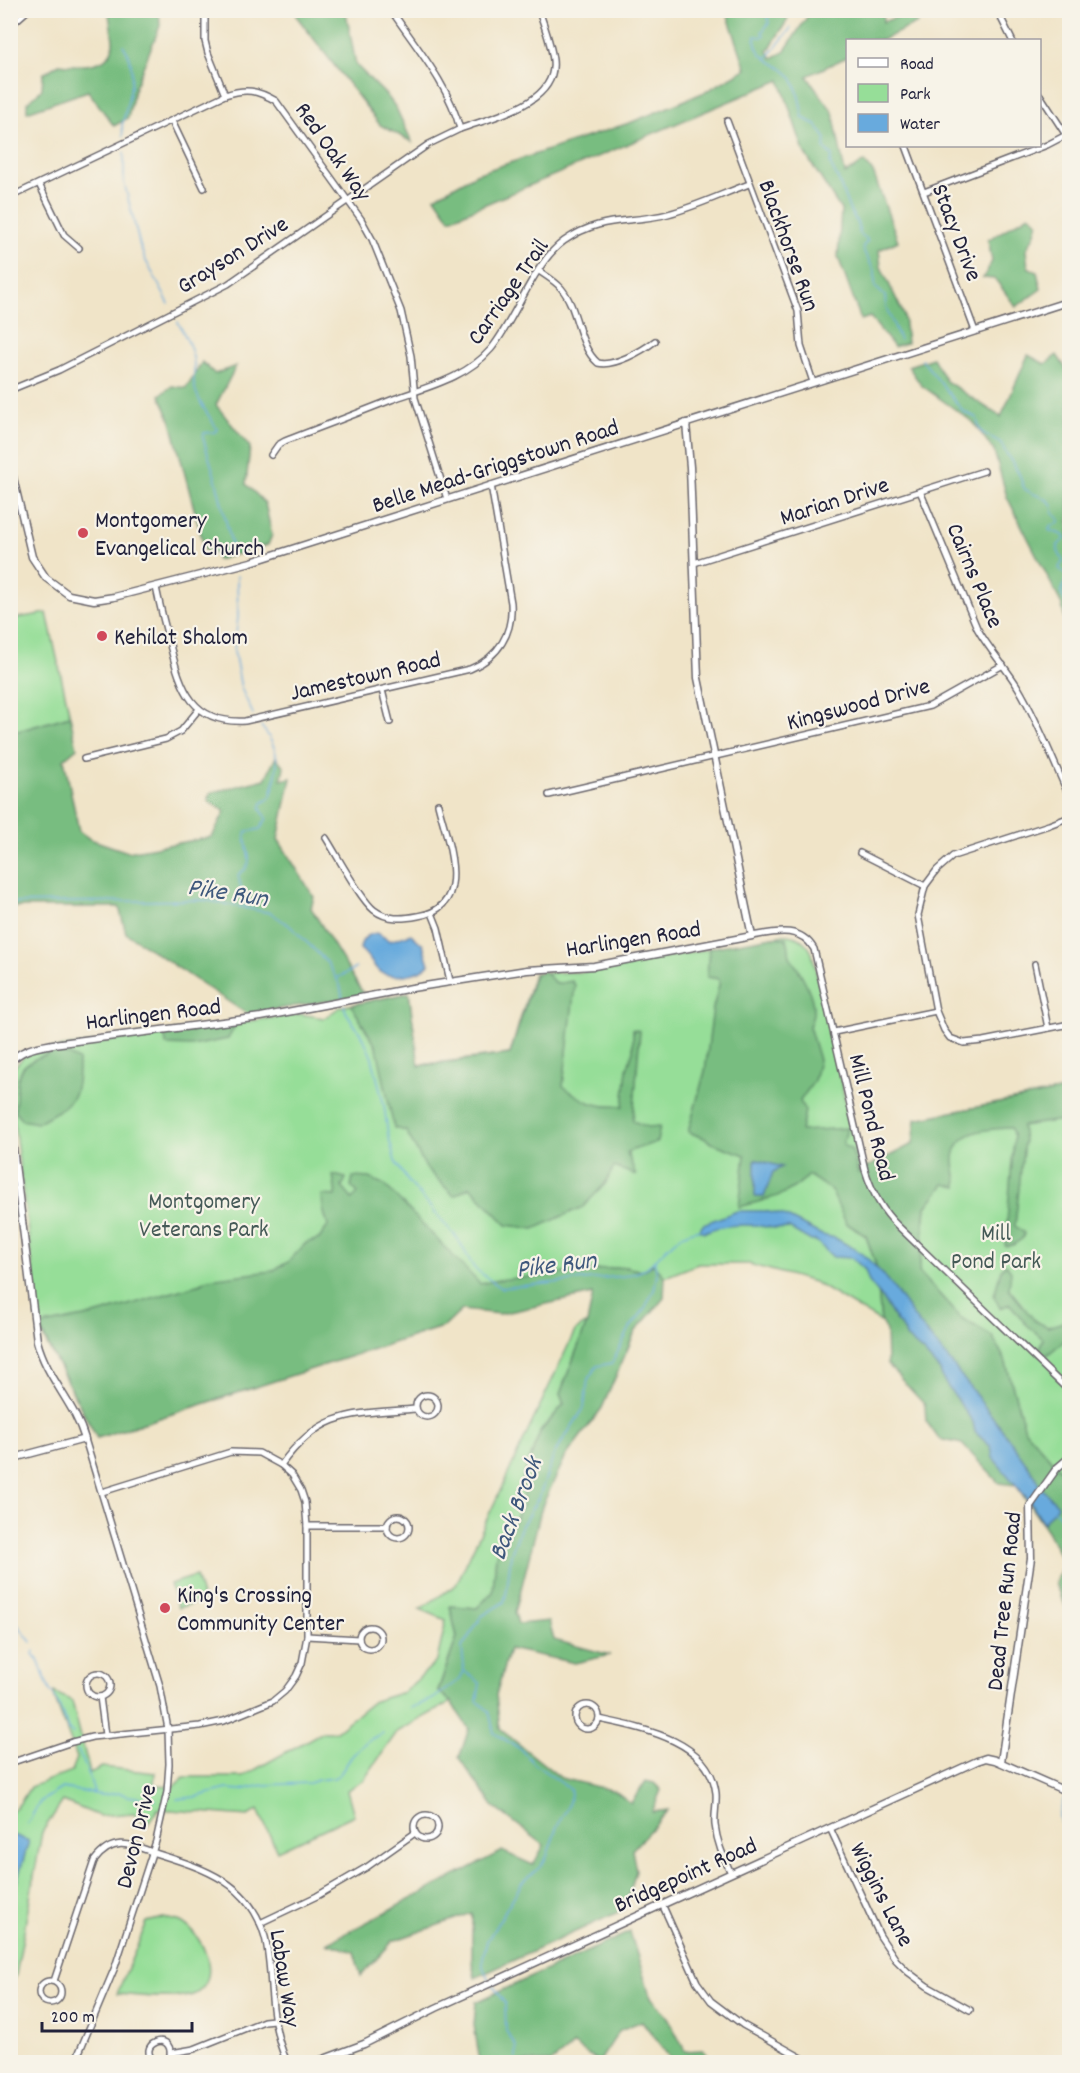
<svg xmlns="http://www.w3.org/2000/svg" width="1080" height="2073" font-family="Dekko,sans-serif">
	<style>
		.green { fill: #96de98; stroke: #5c806a; stroke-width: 1.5 }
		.forest { fill: #78bd80; stroke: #4d705e; stroke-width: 1.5 }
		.water { fill: #68aadd; stroke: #45668c; stroke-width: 1.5 }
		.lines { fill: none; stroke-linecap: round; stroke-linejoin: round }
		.stream { stroke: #68aadd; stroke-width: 1.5 }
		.minor-casing { stroke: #6a666c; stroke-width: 8 }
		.tertiary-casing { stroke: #6a666c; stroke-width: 9 }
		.trunk-casing { stroke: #6a666c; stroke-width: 11 }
		.minor { stroke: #fff; stroke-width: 5 }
		.tertiary { stroke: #fff; stroke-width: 6 }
		.trunk { stroke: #fdbc70; stroke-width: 8 }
		.poi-dot { fill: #d1495b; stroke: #f7f3e8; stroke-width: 2 }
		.labels { text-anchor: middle; stroke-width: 4.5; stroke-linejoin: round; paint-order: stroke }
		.street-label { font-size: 24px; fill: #22223b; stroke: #f7f3e8 }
		.poi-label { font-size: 24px; fill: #22223b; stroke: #f7f3e8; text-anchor: start }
		.park-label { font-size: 24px; fill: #455a57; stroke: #f7f3e8 }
		.water-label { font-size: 26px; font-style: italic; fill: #3e587c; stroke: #f7f3e8 }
	</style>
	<rect width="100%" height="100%" fill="#f7f3e8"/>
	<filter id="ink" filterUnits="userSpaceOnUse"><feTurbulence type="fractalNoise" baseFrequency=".0167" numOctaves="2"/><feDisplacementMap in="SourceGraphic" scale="12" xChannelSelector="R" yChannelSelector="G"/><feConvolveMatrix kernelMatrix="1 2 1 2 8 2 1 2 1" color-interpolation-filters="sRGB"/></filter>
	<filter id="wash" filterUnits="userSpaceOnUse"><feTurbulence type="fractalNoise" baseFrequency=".008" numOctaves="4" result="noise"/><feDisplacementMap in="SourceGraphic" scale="24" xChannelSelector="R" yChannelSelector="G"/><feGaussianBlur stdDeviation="1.35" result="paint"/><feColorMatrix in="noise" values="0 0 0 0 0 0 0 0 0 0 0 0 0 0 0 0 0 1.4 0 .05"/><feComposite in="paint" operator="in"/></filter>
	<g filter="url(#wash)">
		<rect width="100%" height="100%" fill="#f0e4c8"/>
		<g class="green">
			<polygon points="47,613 70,716 11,733 11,619"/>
			<path d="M784,935C797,935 806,940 812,953L861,1170L850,1186L846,1223L866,1236L876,1265L881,1322L814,1282L749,1264H698L665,1277L653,1264L642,1271L625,1267L480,1284L445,1326L97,1438L41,1333L11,1100L12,1070L24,1056L36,1051L300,1014L324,1018L340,1007L409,993L418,1065L510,1054L534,973L584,972Z"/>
			<polygon points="1069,1089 1069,1480 1025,1430 1005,1360 992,1336 961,1318 919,1272 926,1207 944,1184 954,1112"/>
			<polygon points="587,1323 560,1394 564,1404 540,1432 523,1478 523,1504 496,1555 493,1592 477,1608 450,1606 457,1637 438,1690 451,1702 397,1732 363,1781 347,1790 354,1815 277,1851 258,1810 248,1816 158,1809 147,1825 134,1813 99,1816 63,1801 42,1832 16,1975 11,1985 11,1812 21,1802 30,1787 72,1771 77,1758 55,1699 54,1692 72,1701 90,1773 102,1767 155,1773 154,1785 174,1786 184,1777 242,1777 322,1732 335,1732 374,1701 404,1692 437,1661 446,1620 420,1609 456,1585 575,1331"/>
			<polygon points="196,1576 203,1600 178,1608 170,1584"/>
			<path d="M163,1918C168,1919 176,1920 181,1922C203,1934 223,1979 195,1994C183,2001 133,1995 117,1994L147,1922Z"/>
		</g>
		<g class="forest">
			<polygon points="341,10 346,12 356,65 388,97 396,108 412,142 380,125 297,17 297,11"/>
			<path d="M109,11H159L160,26L135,87L128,118L114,126L88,91L27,112V103L42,89L43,74L59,64C76,66 112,69 113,43C113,32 109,22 109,11Z"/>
			<polygon points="729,11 789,11 787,21 768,51 772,58 784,52 811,11 884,11 883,22 913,11 918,23 882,40 848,40 847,57 807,76 833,112 845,174 864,162 873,172 898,241 879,250 881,267 904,315 907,343 894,347 870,317 861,320 838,257 841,210 804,152 780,80 450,219 435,197 476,174 632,122 705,92 746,69 728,16"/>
			<polygon points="1029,215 1038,222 1034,236 1026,250 1028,267 1037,272 1041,289 1016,307 995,279 983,278 992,261 988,240"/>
			<polygon points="1028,355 1045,364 1057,355 1069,373 1069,641 1062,605 1007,497 994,451 974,423 921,385 908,366 933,358 946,381 1001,417"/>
			<polygon points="202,362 215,374 236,366 216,405 250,447 246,484 265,503 272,535 268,545 217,560 215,553 205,550 171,422 160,395 172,386 186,388"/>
			<polygon points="70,716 77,748 64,759 79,831 90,839 128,852 212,837 225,811 208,801 210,793 265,779 276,757 284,767 281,780 291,778 278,839 314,897 311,908 364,995 247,1014 126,933 119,907 11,907 11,733"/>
			<path d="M773,937L786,938C790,944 788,949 790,956C792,961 797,967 800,972C809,988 819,1009 809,1026L819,1060L814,1081L800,1101L805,1111L801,1131L847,1128L843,1145L852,1150L858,1173L861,1170L913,1144L916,1119L1069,1089V1119L1022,1126L1024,1141L1015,1226L1024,1233L1023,1238L1013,1245L1005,1246L1014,1137L1011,1128C988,1129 957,1129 954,1158C953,1168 958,1177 957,1187L944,1184L926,1207L919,1272L961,1318L992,1336L1005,1360L1025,1430L1069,1480V1613L1055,1584L1064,1564L1047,1531L1016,1485L999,1483L962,1444L939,1439L926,1421L925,1405L887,1364L886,1331L881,1322L876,1265L866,1236L846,1223L831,1190L808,1175C791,1196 764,1200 739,1207L745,1155L712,1143L704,1138L688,1132L705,1071L713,1008L719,985V979L707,977L709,948Z"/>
			<path d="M544,971L556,984L572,981L575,985L563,1086C584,1102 596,1108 623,1106L627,1069L633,1051V1029L640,1031L633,1121L648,1127L660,1126L657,1142L627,1152L636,1175L614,1167L605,1184L583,1207L534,1229L507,1225L470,1187L454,1196L426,1168L406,1131L394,1128L377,1048L351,1005L409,993L419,1066L510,1054L535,974Z"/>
			<path d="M235,1026L228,1039L192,1046L166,1045L165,1035C189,1030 212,1031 235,1026Z"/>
			<path d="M59,1050L78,1060C79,1103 71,1103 37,1123L22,1120L15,1111C18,1066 15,1065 59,1050Z"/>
			<polygon points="333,1175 346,1178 342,1187 352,1199 358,1193 351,1186 353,1177 370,1178 385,1185 480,1284 498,1280 625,1267 642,1271 653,1264 665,1277 664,1298 635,1332 602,1408 566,1456 542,1506 515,1613 518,1624 549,1621 554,1640 610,1655 575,1663 509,1649 496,1695 500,1729 561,1778 615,1791 631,1803 646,1781 654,1783 661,1790 652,1812 668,1810 632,1850 636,1871 625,1909 475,1978 472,1963 472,1913 393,1941 361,1976 354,1952 327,1943 502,1851 533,1865 544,1845 493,1806 459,1758 469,1729 451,1702 438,1691 457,1637 450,1606 477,1608 493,1592 496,1555 523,1504 523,1478 540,1432 564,1404 560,1394 587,1323 593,1294 500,1314 462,1310 445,1326 97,1438 41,1331 44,1325 94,1315 197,1285 208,1279 272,1271 288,1262 306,1243 319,1239 328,1226 323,1209 322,1195 336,1196"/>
			<polygon points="1006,1264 1011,1271 1009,1289 1035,1321 1048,1327 1069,1320 1069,1337 1047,1355 1038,1354 1043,1339 1025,1323 1010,1304 1000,1308 994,1296 1001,1270"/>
			<polygon points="630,1932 650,1996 667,2016 685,2051 703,2050 713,2062 673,2062 642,2021 620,2030 599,2062 574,2045 552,2062 480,2062 474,2025 476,2002"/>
		</g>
		<g class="water">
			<path d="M377,933L390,941L411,934L423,945L429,964C420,975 391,980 379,971C373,966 369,956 360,949C361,939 368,934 377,933Z"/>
			<polygon points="755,1159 782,1167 773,1172 764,1197 755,1197"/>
			<path d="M737,1211H764L783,1215L822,1235L835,1238L857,1250L869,1260L888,1280L917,1321L949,1360L998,1424L1035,1475L1039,1486L1058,1505L1043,1523L1030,1502L993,1458L991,1447L975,1432L973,1422L943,1380L940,1371L924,1353L906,1337L904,1330L896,1321L883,1299L869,1282L865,1270L852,1258L833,1257L816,1241H811L789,1228C777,1230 770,1227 759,1226C742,1224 720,1225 705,1232L699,1230L703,1224Z"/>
			<polygon points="11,1834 29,1841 11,1901 10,1834"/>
		</g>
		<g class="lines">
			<g class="stream">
				<path d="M766,10L769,23L762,32L764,35L762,37L755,36C754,60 778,61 791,77C798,86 801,107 803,118L816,125L826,139L824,148L832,156L830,164L838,179L850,211L857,222L860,234L867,239V242L863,246L864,252L875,272V287L885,296L886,307L900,340"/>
				<polyline points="767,58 791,28"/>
				<path d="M123,136L122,126C128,101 140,67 123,45"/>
				<polyline points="124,153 124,182 140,246 145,259 169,304"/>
				<path d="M178,322C185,336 193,349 194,365C195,371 193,378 194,384C197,401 209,415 217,429L215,432L204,433L203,438L216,480L232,546"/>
				<path d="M922,360L964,412L977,418C979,438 987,433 1001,443C1006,455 1014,464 1020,476C1022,480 1022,486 1025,489C1036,498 1053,496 1053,512L1060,520L1057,524L1050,526L1049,530L1063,535L1065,539L1058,545V551L1063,561L1059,568L1067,576L1061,594L1067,604V610L1070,611"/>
				<polyline points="237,576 238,617 234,651 241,688 253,714"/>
				<polyline points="10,903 205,900 271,913 290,926 327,962 340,985 343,1000"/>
				<path d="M246,908L238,875C241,872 244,871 246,868C254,859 243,843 246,832L260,829L267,818C264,812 258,811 262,803C273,797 271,795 274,784C280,759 277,746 261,726"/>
				<polyline points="337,978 356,968"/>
				<path d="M344,1005L346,1012L364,1039L372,1058L384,1105L388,1134L395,1161L407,1180L458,1239L474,1268L501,1288L624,1276C630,1274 638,1273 643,1270C664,1256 672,1233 701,1229"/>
				<polyline points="1052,1509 1070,1525"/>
				<polyline points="10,1607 11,1616 31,1642"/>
				<path d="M34,1651L33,1654L38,1660L50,1691C56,1696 66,1721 68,1730L73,1733"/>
				<polyline points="410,1708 433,1699 460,1679 464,1671"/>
				<polyline points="78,1750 89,1775 94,1793"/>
				<polyline points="1069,1782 1070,1759"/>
				<polyline points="177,1799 195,1797 227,1789 241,1790 263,1785 310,1783 318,1780 334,1778 340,1774 352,1756 367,1741 383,1733"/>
				<polyline points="1060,1823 1059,1816 1064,1798"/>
				<polyline points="27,1824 40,1802 62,1788 102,1795 120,1793 128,1796 156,1800"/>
				<polyline points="489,1980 483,1967 483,1957 487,1941 522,1883 541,1866 547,1856 557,1826 567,1808 571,1795 570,1789 537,1766 519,1748 494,1733 489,1711 477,1701 480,1683 464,1671 462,1647 482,1616 504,1602 507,1590 511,1554 521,1527 540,1495 554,1454 584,1408 588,1379 597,1366 612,1363 630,1328 644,1310 654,1290 657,1275 654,1259"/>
				<polyline points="492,1984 505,2004 506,2031 516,2046 516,2062"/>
			</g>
		</g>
	</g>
	<g filter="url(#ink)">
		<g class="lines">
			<g class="minor-casing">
				<g id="minor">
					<polyline points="205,10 205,41 208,53 225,95"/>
					<path d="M391,10C416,47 449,85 460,129C492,117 558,104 553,60C551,43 544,26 539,10"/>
					<polyline points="997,10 1012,40"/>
					<polyline points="10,26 28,10"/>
					<polyline points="1040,95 1066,135"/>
					<polyline points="172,121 204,188"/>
					<polyline points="727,121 798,311 801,346 813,382"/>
					<polyline points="906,146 975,331"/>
					<polyline points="39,184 64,235 79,248"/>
					<polyline points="924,192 1047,145 1070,133"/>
					<path d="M10,197L225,95C246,88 257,90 276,101L361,219L372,239L401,311L411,356L415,398L447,499"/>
					<path d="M539,271C546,276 555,281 561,288C579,309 577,345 598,363C614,367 642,351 655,341"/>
					<polyline points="10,390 59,370 228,284 429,144 460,129"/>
					<path d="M271,455L278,445L285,441C321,427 356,414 391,400C426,387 465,379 491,349C516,319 533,263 564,241C601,215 629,224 668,214C695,207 722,194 749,184"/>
					<path d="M920,491L977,628C989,650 1006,667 1019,689C1039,723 1053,761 1070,798"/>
					<polyline points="694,563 984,471"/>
					<path d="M156,587C160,607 165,626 170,645C181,689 192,724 245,721L470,669C499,657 513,633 511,603L491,485"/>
					<polyline points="382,690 390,722"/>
					<polyline points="84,759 166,739 181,731 199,709"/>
					<polyline points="549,795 930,706 1003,665"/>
					<polyline points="1070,817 1049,825 953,856 937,870 925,886 918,915 936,1011 944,1030 950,1038 964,1043 983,1041 1070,1024"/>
					<path d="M326,838C337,855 360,899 374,910C387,920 402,919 418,916C475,907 447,841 438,804"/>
					<polyline points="860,853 925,886"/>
					<polyline points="432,913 438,928 450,981"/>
					<path d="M752,936C775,932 800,925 814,949L865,1170C872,1192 881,1210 898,1226L1070,1392"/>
					<polyline points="1035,964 1048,1028"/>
					<polyline points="834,1032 936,1011"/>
					<circle cx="427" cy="1406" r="11"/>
					<path d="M281,1465C321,1409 355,1414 416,1409"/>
					<circle cx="398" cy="1527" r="11"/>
					<polyline points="307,1526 387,1526"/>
					<circle cx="370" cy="1638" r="11"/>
					<polyline points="307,1636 359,1639"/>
					<circle cx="98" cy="1685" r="12"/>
					<polyline points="100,1697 105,1735"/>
					<circle cx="587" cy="1717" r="12"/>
					<path d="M599,1719C641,1728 710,1740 716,1793C717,1803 714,1814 715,1825C717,1843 723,1857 731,1873"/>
					<polyline points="10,1763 72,1742 92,1737 200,1726 224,1721 273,1701 285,1691 296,1676 302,1663 307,1636 307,1526 305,1502 301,1490 292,1475 281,1465 259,1453 231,1452 102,1492"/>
					<circle cx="426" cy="1827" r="12"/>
					<polyline points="830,1828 880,1936 896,1960 908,1972 927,1986 970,2010"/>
					<polyline points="662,1904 697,1982 711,2001 743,2025 809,2062"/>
					<polyline points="260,1923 317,1896 367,1867 415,1833"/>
					<circle cx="50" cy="1992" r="11"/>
					<path d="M54,1981L94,1861C113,1836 130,1844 155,1853C203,1868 250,1882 265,1937C269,1953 270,1971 271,1987C273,2014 276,2038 287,2062"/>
					<polyline points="171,2053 194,2049 264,2021 274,2020"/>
					<polyline points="75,2062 115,1967 156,1841 167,1792 169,1764 168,1729 160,1686 85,1439"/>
					<path d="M156,2062C133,2046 173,2028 170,2056L164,2062"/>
				</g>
			</g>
			<g class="tertiary-casing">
				<g id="tertiary">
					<polyline points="10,465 32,557 46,578 69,595 94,600 114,597 251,562 1070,301"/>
					<path d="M10,1063C20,1049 37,1047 53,1044L261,1017L412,988L527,970L594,966L752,936L698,678L690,467L686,423"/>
					<path d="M10,1124L37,1341C47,1379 74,1402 85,1439L10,1459"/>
					<polyline points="1001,1762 1031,1558 1030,1506 1057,1468 1070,1457"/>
					<polyline points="316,2062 364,2044 436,2008 977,1761 986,1758 995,1760 1070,1793"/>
				</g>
			</g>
			<g class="trunk-casing">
				<polyline id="trunk" points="10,2062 13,2062"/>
			</g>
			<use href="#minor" class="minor"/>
			<use href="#tertiary" class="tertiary"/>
			<use href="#trunk" class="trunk"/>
		</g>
	</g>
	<g class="poi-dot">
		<circle cx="83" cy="533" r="6"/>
		<circle cx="102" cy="636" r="6"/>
		<circle cx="165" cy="1608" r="6"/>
	</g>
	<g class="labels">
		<g class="street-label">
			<text transform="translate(334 151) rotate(55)" y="8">Red Oak Way</text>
			<text transform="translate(958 232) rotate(69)" y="8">Stacy Drive</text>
			<text transform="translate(790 245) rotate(70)" y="8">Blackhorse Run</text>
			<text transform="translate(232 254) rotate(-32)" y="8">Grayson Drive</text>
			<text transform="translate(507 291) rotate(-55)" y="8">Carriage Trail</text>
			<text transform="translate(495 465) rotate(-18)" y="8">Belle Mead-Griggstown Road</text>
			<text transform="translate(834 500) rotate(-18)" y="8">Marian Drive</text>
			<text transform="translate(976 575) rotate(67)" y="8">Cairns Place</text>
			<text transform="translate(365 675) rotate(-13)" y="8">Jamestown Road</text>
			<text transform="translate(858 703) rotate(-15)" y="8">Kingswood Drive</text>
			<text transform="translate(633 938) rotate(-9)" y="8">Harlingen Road</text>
			<text transform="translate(153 1013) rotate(-7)" y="8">Harlingen Road</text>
			<text transform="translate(873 1117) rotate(76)" y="8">Mill Pond Road</text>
			<text transform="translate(1003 1601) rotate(-84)" y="8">Dead Tree Run Road</text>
			<text transform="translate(135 1836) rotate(-76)" y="8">Devon Drive</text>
			<text transform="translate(685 1874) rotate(-24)" y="8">Bridgepoint Road</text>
			<text transform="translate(883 1894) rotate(63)" y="8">Wiggins Lane</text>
			<text transform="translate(286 1978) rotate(81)" y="8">Labaw Way</text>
		</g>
		<g class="poi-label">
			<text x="95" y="527">Montgomery<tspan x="95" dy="28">Evangelical Church</tspan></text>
			<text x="114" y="644">Kehilat Shalom</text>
			<text x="177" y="1602">King's Crossing<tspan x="177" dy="28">Community Center</tspan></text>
		</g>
		<g class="park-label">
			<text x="204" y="1208">Montgomery<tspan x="204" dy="28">Veterans Park</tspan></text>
			<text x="996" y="1240">Mill<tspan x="996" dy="28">Pond Park</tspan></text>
		</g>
		<g class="water-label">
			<text transform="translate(228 891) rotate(9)" y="9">Pike Run</text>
			<text transform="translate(556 1263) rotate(-7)" y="9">Pike Run</text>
			<text transform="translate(514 1508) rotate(-69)" y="9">Back Brook</text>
		</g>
	</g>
	<rect width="1080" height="2073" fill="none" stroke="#f7f3e8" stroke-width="36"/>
	<rect x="846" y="39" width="195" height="108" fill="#f7f3e8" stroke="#a29fa3" stroke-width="1.5"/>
	<rect x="858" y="58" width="30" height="9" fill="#ffffff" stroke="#a29fa3" stroke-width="1.5"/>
	<text x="900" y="69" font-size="18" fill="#22223b">Road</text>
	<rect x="858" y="84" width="30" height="18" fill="#96de98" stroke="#a29fa3" stroke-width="1.5"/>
	<text x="900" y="99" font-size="18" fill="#22223b">Park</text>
	<rect x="858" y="114" width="30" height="18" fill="#68aadd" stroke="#a29fa3" stroke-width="1.5"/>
	<text x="900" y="129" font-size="18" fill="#22223b">Water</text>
	<path d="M42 2022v9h150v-9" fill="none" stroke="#22223b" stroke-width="3"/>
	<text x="51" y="2022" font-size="18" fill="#22223b" stroke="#f7f3e8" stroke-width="4.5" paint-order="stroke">200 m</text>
</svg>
